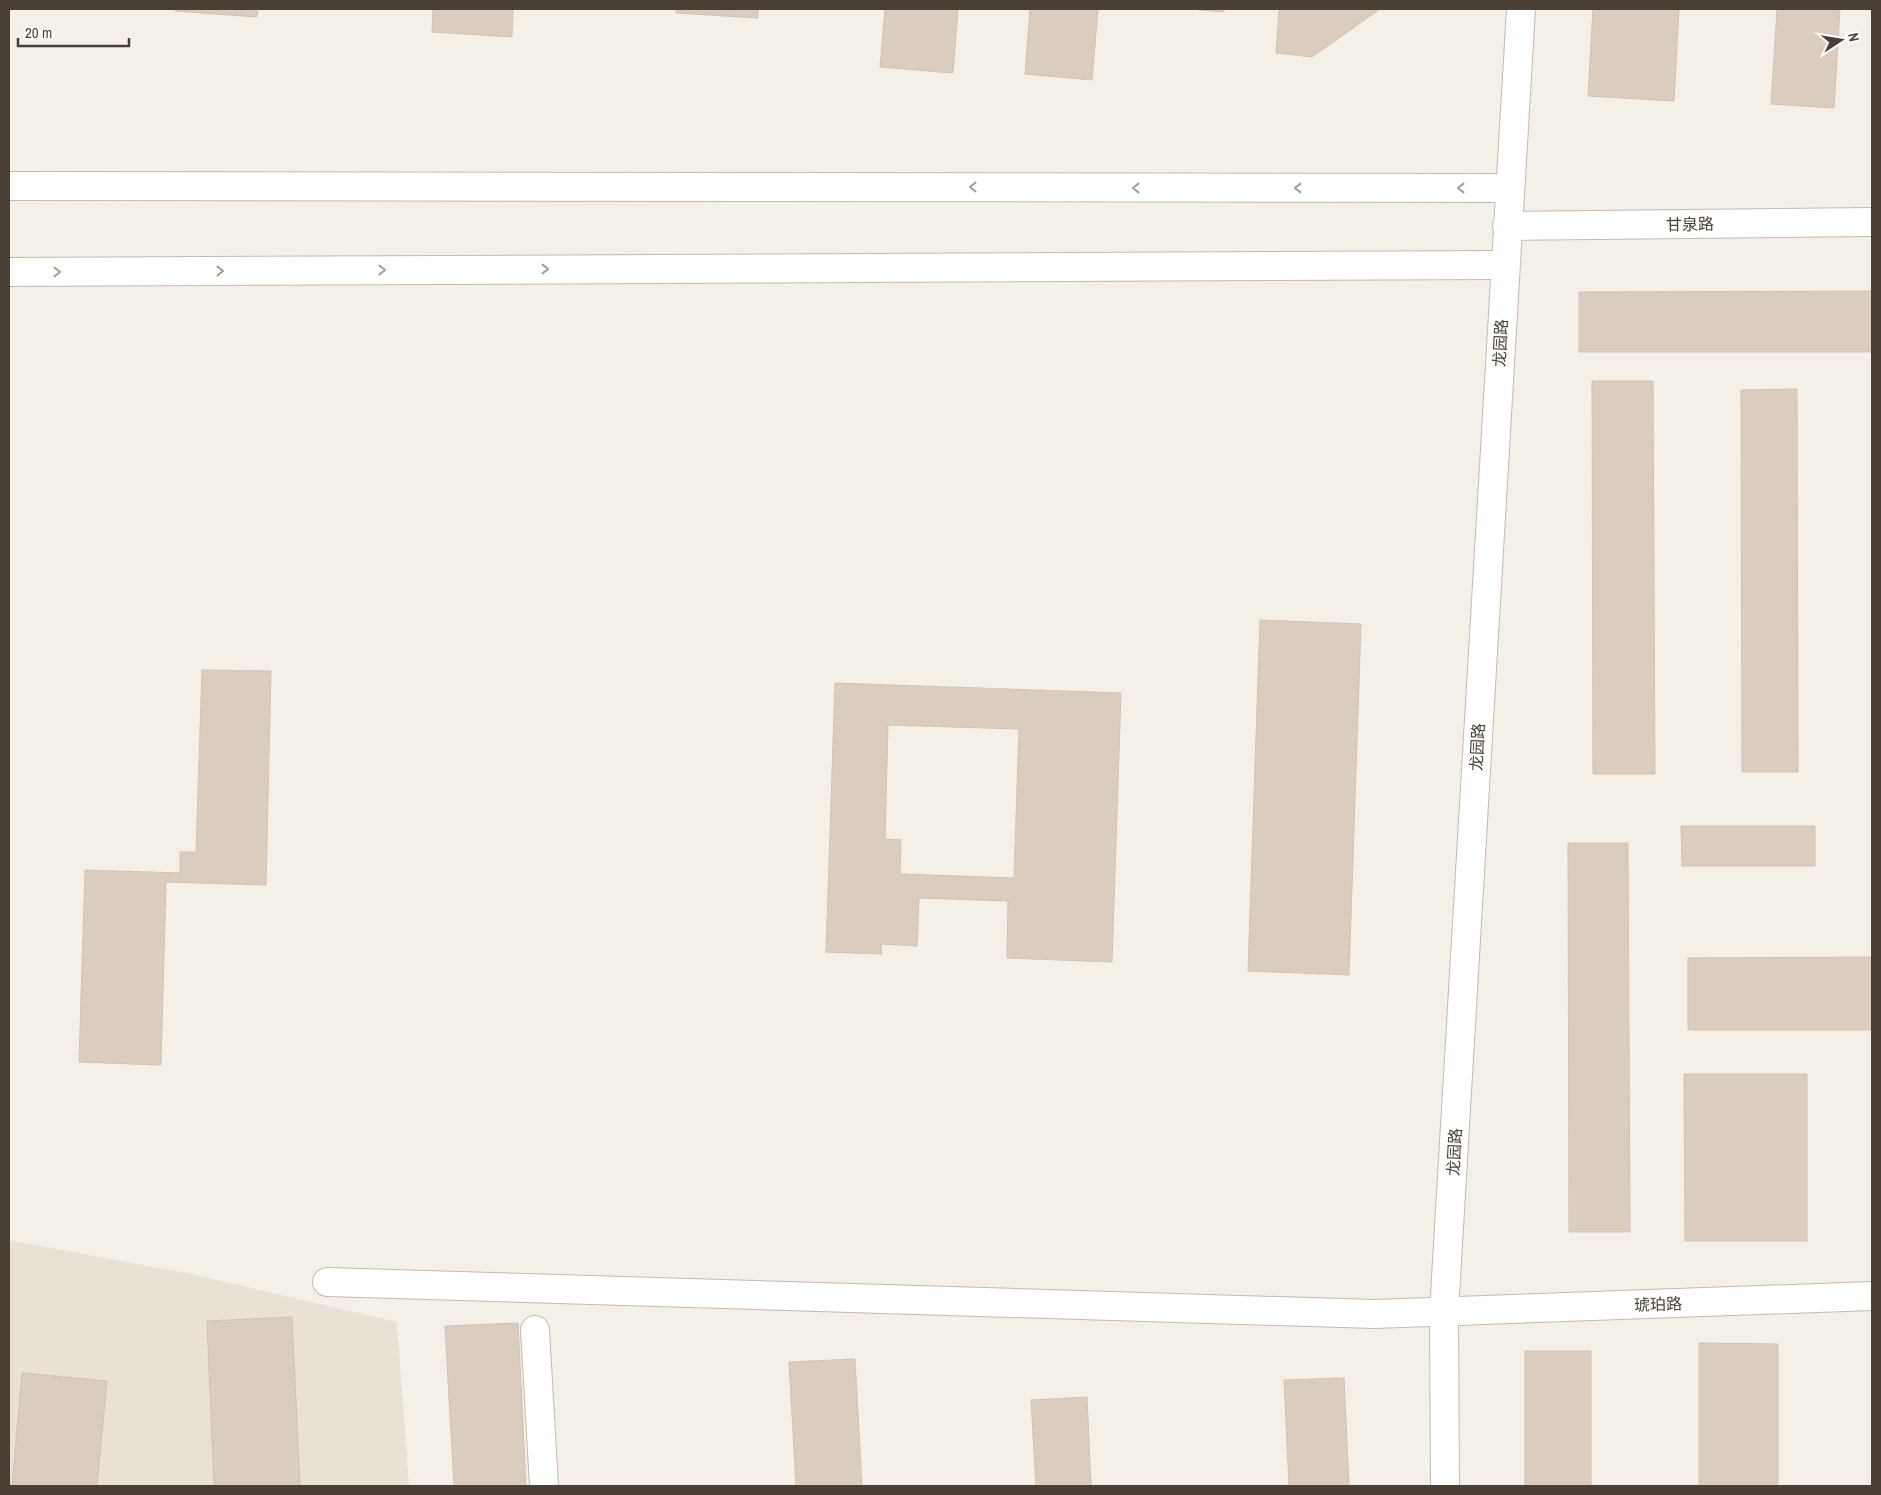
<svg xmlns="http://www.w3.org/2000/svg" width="1881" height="1495" font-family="'Archivo Narrow','Noto Sans SC',sans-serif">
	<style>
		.residential { fill: #eae1d5 }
		.building { fill: #dbcdbe; stroke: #d4c1ae; fill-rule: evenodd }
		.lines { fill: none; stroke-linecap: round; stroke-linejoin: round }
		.minor-casing { stroke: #c5b9ac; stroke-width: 30 }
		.minor { stroke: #fff; stroke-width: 28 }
		.oneway { stroke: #a49f9a }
		.labels { text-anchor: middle; stroke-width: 5; stroke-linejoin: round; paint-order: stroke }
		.street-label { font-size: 16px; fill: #493f35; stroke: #fff }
	</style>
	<rect width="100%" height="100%" fill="#f5f0e7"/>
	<polygon class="residential" points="9,1240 191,1274 397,1322 409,1486 9,1486"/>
	<g class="building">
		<polygon points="175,9 258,9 257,17 175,11"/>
		<polygon points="433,9 513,9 512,37 432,32"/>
		<polygon points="676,9 758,9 758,18 676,13"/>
		<polygon points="885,9 958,9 953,73 880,67"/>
		<polygon points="1030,9 1098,9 1092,80 1025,74"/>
		<polygon points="1189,9 1224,9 1224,12"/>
		<polygon points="1279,9 1380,9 1312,57 1276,53"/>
		<polygon points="1593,9 1679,9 1674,101 1588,96"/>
		<polygon points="1777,9 1840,9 1834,108 1771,104"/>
		<polygon points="1872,291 1872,352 1579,352 1579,292"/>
		<polygon points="1592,381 1653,381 1655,774 1593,774"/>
		<polygon points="1797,389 1798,772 1742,772 1741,390"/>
		<polygon points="1260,620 1361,624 1349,975 1248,971"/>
		<polygon points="202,670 271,671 266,885 166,882 161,1065 79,1062 85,870 180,873 180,852 196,852"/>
		<path d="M835,683L1121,693L1112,962L1007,958L1008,901L919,898L917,946L881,944L882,954L826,952ZM888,725L1019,729L1014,878L900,874L901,840L885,839Z"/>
		<polygon points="1681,826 1815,826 1815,866 1682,866"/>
		<polygon points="1568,843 1628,843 1630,1232 1569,1232"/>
		<polygon points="1872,957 1872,1030 1688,1030 1688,958"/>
		<polygon points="1684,1074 1807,1074 1807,1241 1685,1241"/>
		<polygon points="292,1317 300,1486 214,1486 207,1321"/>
		<polygon points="518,1323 526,1486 454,1486 445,1326"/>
		<polygon points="1699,1343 1778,1344 1778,1486 1699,1486"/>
		<rect x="1525" y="1351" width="66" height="135"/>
		<polygon points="855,1359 862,1486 796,1486 789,1362"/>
		<polygon points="22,1373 107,1381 97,1486 12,1486"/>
		<polygon points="1344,1378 1349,1486 1289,1486 1284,1380"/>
		<polygon points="1087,1397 1091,1486 1036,1486 1031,1400"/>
	</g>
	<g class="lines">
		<g class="minor-casing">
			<g id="minor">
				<polyline points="9,186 1509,188"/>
				<polyline points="1507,226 1872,222"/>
				<polyline points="9,272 1505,265"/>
				<polyline points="327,1282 1374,1314 1872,1296"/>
				<polyline points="535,1330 544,1486"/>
				<polyline points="1445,1486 1444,1312 1521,9"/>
			</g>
		</g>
		<use href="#minor" class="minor"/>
	</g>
	<defs><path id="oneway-chevron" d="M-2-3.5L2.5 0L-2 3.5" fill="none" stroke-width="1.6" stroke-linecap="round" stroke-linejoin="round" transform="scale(1.25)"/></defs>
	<g class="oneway">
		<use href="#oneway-chevron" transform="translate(973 187) rotate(-180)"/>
		<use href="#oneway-chevron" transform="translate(1136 188) rotate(-180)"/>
		<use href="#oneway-chevron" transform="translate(1298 188) rotate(-180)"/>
		<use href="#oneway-chevron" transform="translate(1461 188) rotate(-180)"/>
		<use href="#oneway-chevron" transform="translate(545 269)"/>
		<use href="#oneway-chevron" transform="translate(382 270)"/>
		<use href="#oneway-chevron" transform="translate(220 271)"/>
		<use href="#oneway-chevron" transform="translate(57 272)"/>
	</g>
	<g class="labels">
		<g class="street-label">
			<text transform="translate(1690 224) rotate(-1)" y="6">甘泉路</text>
			<text transform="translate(1500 343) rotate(-87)" y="6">龙园路</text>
			<text transform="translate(1477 747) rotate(-87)" y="6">龙园路</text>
			<text transform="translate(1454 1152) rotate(-87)" y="6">龙园路</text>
			<text transform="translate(1658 1304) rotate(-2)" y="6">琥珀路</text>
		</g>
	</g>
	<rect width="1881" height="1495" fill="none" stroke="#493f35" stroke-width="20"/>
	<g transform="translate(1841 40) rotate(78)" stroke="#ffffff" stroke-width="4" paint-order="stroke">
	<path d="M0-4L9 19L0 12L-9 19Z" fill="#493f35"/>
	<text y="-8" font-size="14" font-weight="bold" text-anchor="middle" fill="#493f35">N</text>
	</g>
	<path d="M18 38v8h111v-8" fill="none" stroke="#493f35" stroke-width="2.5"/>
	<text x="25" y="38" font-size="15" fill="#493f35" stroke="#ffffff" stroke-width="4" paint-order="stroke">20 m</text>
</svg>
